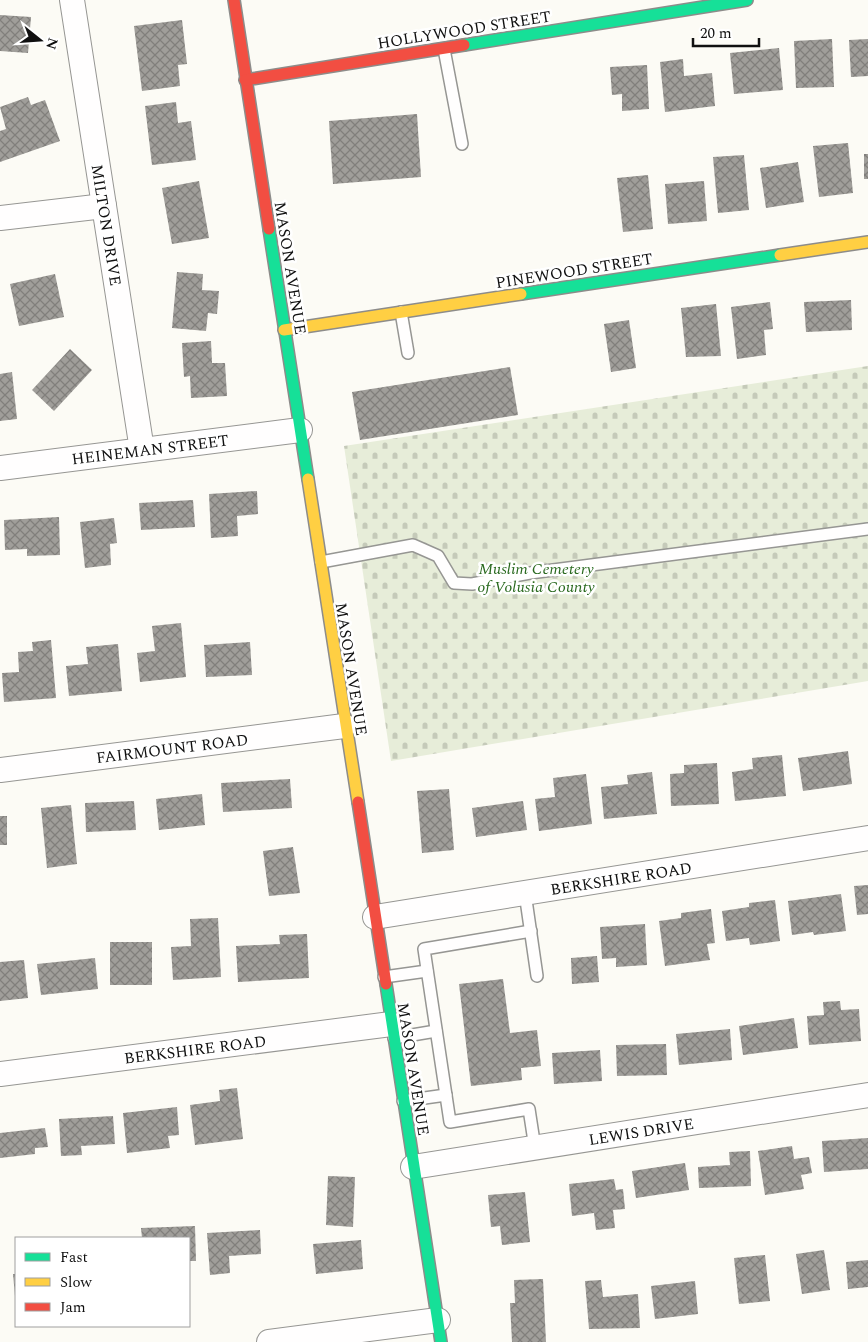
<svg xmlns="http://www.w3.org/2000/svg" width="868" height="1342" font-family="Spectral,serif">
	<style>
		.cemetery { fill: url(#cemetery-stones) }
		.building { fill: url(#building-cross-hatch) }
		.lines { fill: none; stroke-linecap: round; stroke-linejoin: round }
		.lane-casing { stroke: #969693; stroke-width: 14 }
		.street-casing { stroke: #969693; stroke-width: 26 }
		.fast-casing { stroke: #8d8c8a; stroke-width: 14 }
		.slow-casing { stroke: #8d8c8a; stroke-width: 14 }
		.jam-casing { stroke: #8d8c8a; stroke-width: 14 }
		.lane { stroke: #fffefe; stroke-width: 11 }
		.street { stroke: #fffefe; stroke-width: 24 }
		.fast { stroke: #16e098; stroke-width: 11 }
		.slow { stroke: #ffcf43; stroke-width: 11 }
		.jam { stroke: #f24e42; stroke-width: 11 }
		.labels { text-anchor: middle; stroke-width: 5; stroke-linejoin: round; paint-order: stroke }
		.street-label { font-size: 16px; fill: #101010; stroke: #fff }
		.park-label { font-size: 16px; font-style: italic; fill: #29691e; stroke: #fff }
	</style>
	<defs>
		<pattern id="cemetery-stones" width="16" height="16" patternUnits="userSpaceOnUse" patternTransform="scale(1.25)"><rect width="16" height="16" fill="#e7edd9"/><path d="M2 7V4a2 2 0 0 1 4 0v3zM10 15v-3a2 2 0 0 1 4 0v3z" fill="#c5cab9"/></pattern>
		<pattern id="building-cross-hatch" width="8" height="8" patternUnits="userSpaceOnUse" patternTransform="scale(1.25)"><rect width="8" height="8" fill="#a09e9a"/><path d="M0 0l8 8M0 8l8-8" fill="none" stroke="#817f7c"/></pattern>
	</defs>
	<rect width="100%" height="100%" fill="#fcfbf5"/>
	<polygon class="cemetery" points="868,366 868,681 391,761 344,446"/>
	<g class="building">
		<polygon points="0,15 31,17 28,53 0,51"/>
		<polygon points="182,20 187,64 178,65 180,86 142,91 134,26"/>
		<polygon points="832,39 834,87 796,88 794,41"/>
		<polygon points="868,39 868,76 851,77 849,40"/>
		<polygon points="779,48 783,90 734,94 730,53"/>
		<polygon points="683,59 684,76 712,73 715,106 665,112 660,62"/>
		<polygon points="647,65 649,109 622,111 622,94 612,95 610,67"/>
		<polygon points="28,97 31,105 45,100 60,141 0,162 0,131 6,129 0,107"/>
		<polygon points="176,102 178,123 191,121 196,160 152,165 145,106"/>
		<polygon points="417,114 421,177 333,184 329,121"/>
		<polygon points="848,143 853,193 819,197 813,146"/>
		<rect x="864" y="154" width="4" height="25"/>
		<polygon points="744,155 749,210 718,213 713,157"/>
		<polygon points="798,162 804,202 766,208 760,168"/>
		<polygon points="648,175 653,229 623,232 617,178"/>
		<polygon points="199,181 209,238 172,244 162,188"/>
		<polygon points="704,181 707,221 668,224 665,184"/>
		<polygon points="177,272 203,274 202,290 219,291 217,314 208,313 206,331 172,328"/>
		<polygon points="55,274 64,317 19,326 10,284"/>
		<polygon points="851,300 852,330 806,332 804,302"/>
		<polygon points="770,302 773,329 764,330 766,355 737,359 731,307"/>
		<polygon points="716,304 721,356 686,357 681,308"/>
		<polygon points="629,320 636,368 611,372 604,324"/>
		<polygon points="211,341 212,363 225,363 227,396 191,398 190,376 184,377 182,343"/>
		<polygon points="70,349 92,370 54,411 32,390"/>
		<polygon points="510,367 518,415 360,440 352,392"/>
		<polygon points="12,372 17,419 0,421 0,374"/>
		<polygon points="257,491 258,514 237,516 238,536 211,538 209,494"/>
		<polygon points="193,500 195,527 141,530 139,503"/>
		<polygon points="59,517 60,555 27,556 27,549 5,550 4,520"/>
		<polygon points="114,518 117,543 110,544 111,565 85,568 80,522"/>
		<polygon points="181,623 186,677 140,682 137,653 155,651 152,626"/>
		<polygon points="51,640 56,698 4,702 2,673 19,672 18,652 33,651 32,642"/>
		<polygon points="250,642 252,675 206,677 204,645"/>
		<polygon points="118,644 122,691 69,696 66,666 88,664 86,647"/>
		<polygon points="848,751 852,784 803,791 798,758"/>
		<polygon points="782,755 786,796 735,801 732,772 753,769 752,758"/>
		<polygon points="717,763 719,804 671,806 670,774 684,773 684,765"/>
		<polygon points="652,772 657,814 604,819 601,787 628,784 627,775"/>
		<polygon points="586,774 592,824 539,831 535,799 555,797 553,778"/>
		<polygon points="290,779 292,808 223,812 221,783"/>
		<polygon points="449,789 454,850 422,853 417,791"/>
		<polygon points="202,794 205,825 159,830 156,799"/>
		<polygon points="134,801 136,830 86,832 85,803"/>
		<polygon points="523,801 527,830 476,837 472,808"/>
		<polygon points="71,805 77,864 47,868 41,808"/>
		<rect x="0" y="816" width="7" height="29"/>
		<polygon points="293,847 300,893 269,896 263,851"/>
		<polygon points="868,885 868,914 857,915 854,886"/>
		<polygon points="841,894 846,931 814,935 813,932 792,935 788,901"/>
		<polygon points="775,900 780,941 750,945 749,938 726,941 722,911 749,907 749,903"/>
		<polygon points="711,909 715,943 707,944 710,960 665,966 659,921 681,918 681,913"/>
		<polygon points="218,918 221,977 173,980 171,947 191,946 190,919"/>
		<polygon points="645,924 647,965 616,967 616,958 602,959 600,927"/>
		<polygon points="307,934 309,978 238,982 236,946 280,944 279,935"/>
		<rect x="110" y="942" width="42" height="43"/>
		<polygon points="597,956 599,982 572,984 571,958"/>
		<polygon points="95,958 98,989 41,995 37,964"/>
		<polygon points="24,960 28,998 0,1001 0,962"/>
		<polygon points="503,979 510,1033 537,1030 541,1066 521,1068 522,1080 471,1086 459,984"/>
		<polygon points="840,1001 841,1010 859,1009 861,1041 809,1045 807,1016 824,1015 823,1002"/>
		<polygon points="794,1018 798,1048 743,1055 739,1026"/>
		<polygon points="730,1029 732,1060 679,1065 676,1034"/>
		<polygon points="666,1044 667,1075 617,1076 616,1045"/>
		<polygon points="600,1050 602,1081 554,1084 552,1053"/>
		<polygon points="237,1088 243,1139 195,1145 190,1105 220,1101 219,1090"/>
		<polygon points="177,1107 179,1135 168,1136 170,1148 127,1153 123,1113"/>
		<polygon points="113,1116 115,1144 81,1146 82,1155 61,1156 59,1119"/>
		<polygon points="45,1128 48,1147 35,1148 35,1154 0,1158 0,1133"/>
		<polygon points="868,1138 868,1169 824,1172 822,1141"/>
		<polygon points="792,1146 794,1159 809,1157 812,1173 801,1175 804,1189 765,1195 758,1151"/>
		<polygon points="750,1151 751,1186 699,1188 698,1167 730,1165 729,1152"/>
		<polygon points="685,1163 689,1190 636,1198 632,1171"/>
		<polygon points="328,1176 355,1177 353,1227 326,1225"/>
		<polygon points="614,1179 616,1190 623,1189 625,1209 613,1210 615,1228 596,1230 594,1213 572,1216 569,1184"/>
		<polygon points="525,1192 530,1242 502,1245 500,1226 491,1227 488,1195"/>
		<polygon points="195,1226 196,1261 189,1261 189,1238 142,1238 141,1228"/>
		<polygon points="260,1230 261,1254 229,1256 230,1273 210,1275 207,1233"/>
		<polygon points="361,1240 363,1269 316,1274 313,1244"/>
		<polygon points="824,1250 830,1290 802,1294 796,1254"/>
		<polygon points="765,1255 770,1301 739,1304 734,1258"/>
		<polygon points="868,1260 868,1287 848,1289 846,1262"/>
		<polygon points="13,1274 16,1274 16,1296 15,1296"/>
		<polygon points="543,1279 546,1342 512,1342 510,1303 515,1303 514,1280"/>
		<polygon points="601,1280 603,1297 638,1294 640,1328 589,1329 585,1281"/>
		<polygon points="695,1281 698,1314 655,1319 651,1286"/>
	</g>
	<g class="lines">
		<g class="lane-casing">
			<g id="lane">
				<polyline points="444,49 462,144"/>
				<polyline points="401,312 408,353"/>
				<polyline points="321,562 413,545 438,556 454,583 472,584 530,573 868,529"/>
				<polyline points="525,893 537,976"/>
				<polyline points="531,931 424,949 450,1122 529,1109 535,1148"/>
				<polyline points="384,977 427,971"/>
				<polyline points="394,1038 436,1031"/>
				<polyline points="403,1101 446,1095"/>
			</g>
		</g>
		<g class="street-casing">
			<g id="street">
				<polyline points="72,0 142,450"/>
				<polyline points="0,218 104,206"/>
				<polyline points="0,468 300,430"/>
				<polyline points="0,770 344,726"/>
				<polyline points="375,917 868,838"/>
				<polyline points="0,1074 391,1024"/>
				<polyline points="413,1167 868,1095"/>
				<polyline points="269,1342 438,1320"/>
			</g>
		</g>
		<g class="fast-casing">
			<g id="fast">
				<polyline points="464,45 747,0"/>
				<polyline points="269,229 308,479"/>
				<polyline points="521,294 780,255"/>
				<polyline points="386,984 441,1342"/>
			</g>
		</g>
		<g class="slow-casing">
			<g id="slow">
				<polyline points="780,255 868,242"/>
				<polyline points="284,330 521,294"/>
				<polyline points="308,479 358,802"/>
			</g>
		</g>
		<g class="jam-casing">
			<g id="jam">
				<polyline points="234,0 269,229"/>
				<polyline points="245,80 464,45"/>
				<polyline points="358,802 386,984"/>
			</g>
		</g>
		<use href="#lane" class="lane"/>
		<use href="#street" class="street"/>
		<use href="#fast" class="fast"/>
		<use href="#slow" class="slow"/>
		<use href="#jam" class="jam"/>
	</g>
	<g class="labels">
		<g class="street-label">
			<text transform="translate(464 29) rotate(-9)" y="6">HOLLYWOOD STREET</text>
			<text transform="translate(107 225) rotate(81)" y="6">MILTON DRIVE</text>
			<text transform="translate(291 268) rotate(81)" y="6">MASON AVENUE</text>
			<text transform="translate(574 270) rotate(-9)" y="6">PINEWOOD STREET</text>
			<text transform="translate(150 449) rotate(-7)" y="6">HEINEMAN STREET</text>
			<text transform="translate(352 669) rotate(81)" y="6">MASON AVENUE</text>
			<text transform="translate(172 748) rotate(-7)" y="6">FAIRMOUNT ROAD</text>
			<text transform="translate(621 878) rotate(-9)" y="6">BERKSHIRE ROAD</text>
			<text transform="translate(195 1049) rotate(-7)" y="6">BERKSHIRE ROAD</text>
			<text transform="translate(414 1069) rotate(81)" y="6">MASON AVENUE</text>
			<text transform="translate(641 1131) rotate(-9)" y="6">LEWIS DRIVE</text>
		</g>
		<g class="park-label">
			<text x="536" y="574">Muslim Cemetery<tspan x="536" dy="18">of Volusia County</tspan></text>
		</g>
	</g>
	<rect x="15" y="1237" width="175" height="90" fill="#ffffff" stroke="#9f9f9f"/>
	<rect x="25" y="1253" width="25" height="8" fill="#16e098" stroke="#9f9f9f"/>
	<text x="60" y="1262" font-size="15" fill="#101010">Fast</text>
	<rect x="25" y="1278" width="25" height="8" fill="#ffcf43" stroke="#9f9f9f"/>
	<text x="60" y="1287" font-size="15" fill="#101010">Slow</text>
	<rect x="25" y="1303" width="25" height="8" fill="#f24e42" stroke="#9f9f9f"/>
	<text x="60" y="1312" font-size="15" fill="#101010">Jam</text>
	<g transform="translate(40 40) rotate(107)" stroke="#ffffff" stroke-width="4" paint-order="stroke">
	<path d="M0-4L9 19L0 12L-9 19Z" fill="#101010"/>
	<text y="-8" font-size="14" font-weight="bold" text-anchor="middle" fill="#101010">N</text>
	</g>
	<path d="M693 38v8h66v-8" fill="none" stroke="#101010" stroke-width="2.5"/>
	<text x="700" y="38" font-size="15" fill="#101010" stroke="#ffffff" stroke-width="4" paint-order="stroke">20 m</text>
</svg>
